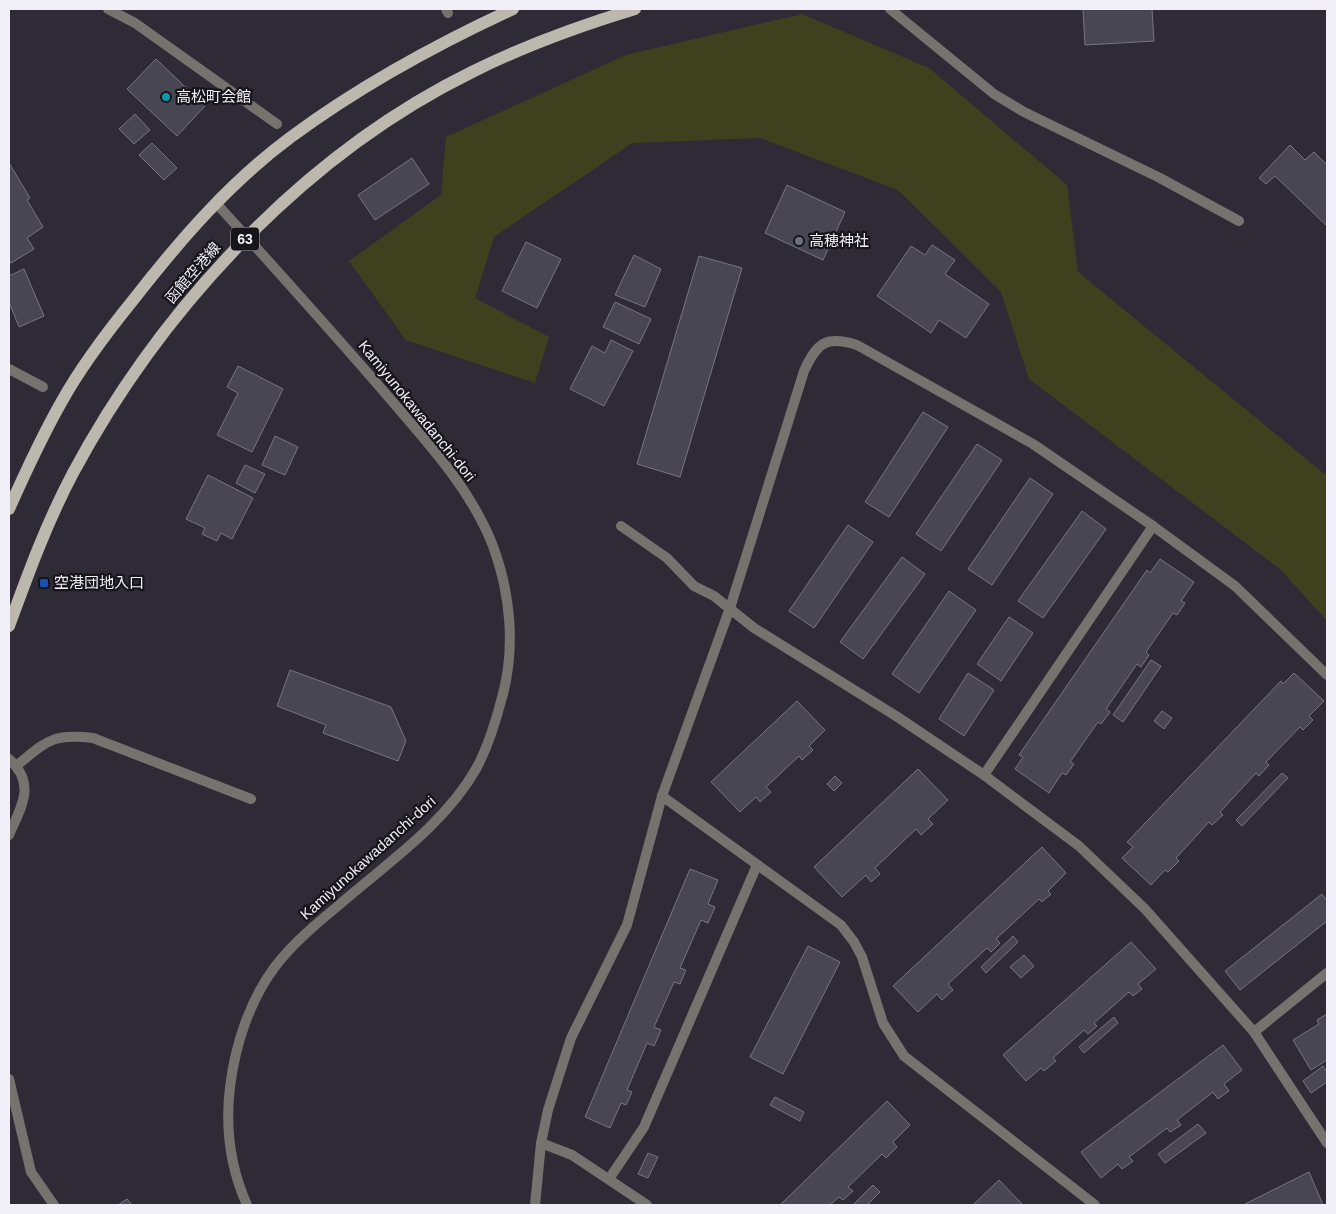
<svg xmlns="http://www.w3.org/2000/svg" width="1336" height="1214" font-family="Helvetica,'Noto Sans JP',sans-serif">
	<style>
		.green { fill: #3e411d }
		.building { fill: #484652; stroke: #787582 }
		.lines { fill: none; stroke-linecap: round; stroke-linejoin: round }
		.service { stroke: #75736d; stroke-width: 10 }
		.minor { stroke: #75736d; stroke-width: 10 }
		.tertiary { stroke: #75736d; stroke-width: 10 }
		.primary { stroke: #bdb8ad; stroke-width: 12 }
		.culture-dot { fill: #0f9aa8; stroke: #16151a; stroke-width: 2 }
		.worship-dot { fill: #6b7280; stroke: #16151a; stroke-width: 2 }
		.transit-dot { fill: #1a4fb4; stroke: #16151a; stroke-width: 2 }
		.labels { text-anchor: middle; stroke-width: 4.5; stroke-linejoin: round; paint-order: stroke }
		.shield { fill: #16151a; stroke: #afaeb5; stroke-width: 1 }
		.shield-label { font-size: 14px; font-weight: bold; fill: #f1eff7 }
		.poi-label { font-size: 15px; fill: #f1eff7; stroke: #16151a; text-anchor: start }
		.street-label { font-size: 15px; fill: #f1eff7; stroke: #16151a }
	</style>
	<rect width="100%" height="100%" fill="#2e2b36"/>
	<polygon class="green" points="802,14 929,68 1067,185 1078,272 1327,476 1327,621 1280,569 1029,379 1001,292 898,190 760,138 632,143 494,237 475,298 549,337 535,383 406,340 349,261 441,195 446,137 626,55"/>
	<g class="building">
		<polygon points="1083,9 1152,9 1154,41 1085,45"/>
		<polygon points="156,59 205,106 177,136 127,89"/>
		<polygon points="135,114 150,130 134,144 119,129"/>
		<polygon points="152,143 177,168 164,180 139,155"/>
		<polygon points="1290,145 1305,160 1314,152 1327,165 1327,226 1275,176 1266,184 1259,178"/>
		<polygon points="412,158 429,184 375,220 358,195"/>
		<polygon points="9,163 30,198 27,200 43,227 27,238 34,249 11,263 9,260"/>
		<polygon points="787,185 845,212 823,260 765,233"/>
		<polygon points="526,242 561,259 537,308 502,291"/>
		<polygon points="932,245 955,260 945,274 989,304 966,338 939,320 931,333 877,296 911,246 925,255"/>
		<polygon points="634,255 661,269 645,307 615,295"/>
		<polygon points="699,256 742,268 680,477 637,464"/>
		<polygon points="24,269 44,316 19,327 9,302 9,276"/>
		<polygon points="615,302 651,319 639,344 603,327"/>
		<polygon points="611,340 633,351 604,406 570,389 592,346 605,353"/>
		<polygon points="238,366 283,389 252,452 217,435 238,393 227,387"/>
		<polygon points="923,412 948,427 889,517 865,502"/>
		<polygon points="275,436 298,447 285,475 262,465"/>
		<polygon points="977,444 1002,460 941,551 916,534"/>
		<polygon points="245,465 265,474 255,493 236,483"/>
		<polygon points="208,475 253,498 232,539 221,533 217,541 202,534 205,528 186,519"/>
		<polygon points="1030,478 1053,494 992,585 968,569"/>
		<polygon points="1082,511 1106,529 1043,618 1018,601"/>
		<polygon points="848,525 873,542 814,628 789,611"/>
		<polygon points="902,557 925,574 863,659 840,642"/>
		<polygon points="1160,559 1194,582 1181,601 1185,603 1177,615 1173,613 1146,652 1149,655 1141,667 1137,664 1106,709 1110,712 1101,724 1098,722 1070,762 1074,764 1066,775 1062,773 1049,793 1015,769 1023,757 1019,755 1147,570 1150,573"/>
		<polygon points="949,591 976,610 919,693 892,674"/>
		<polygon points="1009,617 1033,633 1001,681 977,664"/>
		<polygon points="1151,660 1161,666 1123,722 1113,715"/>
		<polygon points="290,670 391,707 406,741 398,761 323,733 326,725 277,706"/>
		<polygon points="968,673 994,690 964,736 939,719"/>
		<polygon points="1294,673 1324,701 1309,716 1313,720 1303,730 1300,727 1266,762 1269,765 1259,776 1256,773 1220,812 1223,815 1212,825 1209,822 1176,858 1179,861 1168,872 1165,870 1151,885 1122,858 1133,847 1127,842 1281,681 1283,684"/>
		<polygon points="797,701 825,730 809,746 813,750 802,760 799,756 766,787 771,792 760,802 756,797 740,812 711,782"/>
		<polygon points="1162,711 1172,718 1164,729 1154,721"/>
		<polygon points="918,769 948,800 928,819 933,824 921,835 916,829 875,868 880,874 871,882 866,875 842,897 814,867"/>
		<polygon points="1282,773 1288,778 1242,826 1236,820"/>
		<polygon points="835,776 842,783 834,791 827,784"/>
		<polygon points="1042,847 1066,873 1048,891 1051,894 1042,902 1039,899 996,939 1000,943 991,952 987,948 948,984 953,990 942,1000 937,994 918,1012 893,986"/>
		<polygon points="690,869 718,880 708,904 715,907 708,923 701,920 680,968 686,970 680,984 674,982 654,1027 661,1030 654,1046 647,1043 627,1090 632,1092 626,1105 621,1103 610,1128 585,1117"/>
		<polygon points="1322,894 1327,901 1327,921 1240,990 1225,971"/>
		<polygon points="1013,936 1018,942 986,973 981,967"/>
		<polygon points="1131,942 1156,969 1138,984 1142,989 1133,996 1129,992 1094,1023 1097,1026 1088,1034 1084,1030 1053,1058 1056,1061 1044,1071 1041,1068 1026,1081 1003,1055"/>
		<polygon points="808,946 840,962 783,1074 750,1057"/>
		<polygon points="1024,955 1034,966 1021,978 1010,967"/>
		<polygon points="1327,1014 1327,1060 1311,1070 1293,1040 1319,1024 1317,1020"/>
		<polygon points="1114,1017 1118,1023 1084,1053 1079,1047"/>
		<polygon points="1223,1045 1242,1070 1224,1084 1229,1091 1218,1099 1213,1092 1177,1120 1181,1125 1170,1132 1167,1128 1129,1157 1133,1161 1122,1169 1118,1164 1101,1178 1081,1152"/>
		<polygon points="1323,1066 1327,1072 1327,1082 1311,1093 1303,1081"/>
		<polygon points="775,1097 804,1112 800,1121 770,1105"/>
		<polygon points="887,1101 910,1125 893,1142 897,1147 886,1158 882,1154 848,1187 853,1191 843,1200 839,1197 830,1205 780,1205"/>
		<polygon points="1198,1124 1206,1133 1165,1163 1158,1154"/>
		<polygon points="648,1153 658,1157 648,1178 638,1174"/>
		<polygon points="1309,1172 1323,1205 1243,1205"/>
		<polygon points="999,1180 1023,1205 973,1205"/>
		<polygon points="873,1185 880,1192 867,1205 853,1205"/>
		<polygon points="127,1199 132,1205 118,1205"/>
	</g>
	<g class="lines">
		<g class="service">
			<polyline points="108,9 135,23 277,124"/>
			<polyline points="9,369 43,387"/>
		</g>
		<g class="minor">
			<polyline points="890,9 994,94 1024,112 1158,177 1239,221"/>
			<polyline points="621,526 667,558 694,586 714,596 754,628 896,716 984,775 1079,846 1145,909 1254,1032 1327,1143"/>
			<path d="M9,759C37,784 21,807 9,835"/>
			<path d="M16,766C47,741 52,733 93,738L251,799"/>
			<polyline points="984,775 1153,526"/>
			<polyline points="662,796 841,925 854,942 862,957 883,1023 904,1056 1095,1205"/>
			<polyline points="1254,1032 1327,973"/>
			<polyline points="9,1079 31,1172 54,1205"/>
			<polyline points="541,1143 572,1155 647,1205"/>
			<polyline points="609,1179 644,1127 757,865"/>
			<path d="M535,1205L541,1143L548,1110L571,1038L627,925L662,796L730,608L804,371C817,343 826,335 857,345L1033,444L1153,526L1235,586L1327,675"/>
		</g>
		<g class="tertiary">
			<polyline points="446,9 448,13"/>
			<path d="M216,203C273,266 330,329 385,393C426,441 470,487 493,546C511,595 516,651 501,701C495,724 487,749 476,769C444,825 386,864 339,905C316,924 292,944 274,968C249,1002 235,1046 230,1087C225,1128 230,1167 247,1205"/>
		</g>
		<g class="primary">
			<path d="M9,509C25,473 42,436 62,401C82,365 108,331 134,299C180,240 230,182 291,137C360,86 435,45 513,9"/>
			<path d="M9,626C28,574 47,522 73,473C161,309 303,155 472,72C524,46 579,26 635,9"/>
		</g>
	</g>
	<circle class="culture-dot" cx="166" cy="97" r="5"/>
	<circle class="worship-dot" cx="799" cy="241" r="5"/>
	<rect class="transit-dot" x="39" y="578" width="10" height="10" rx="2.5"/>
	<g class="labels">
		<rect class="shield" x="231" y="227.5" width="28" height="23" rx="4"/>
		<g class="shield-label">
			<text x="245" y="244">63</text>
		</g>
		<g class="poi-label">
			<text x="176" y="102">高松町会館</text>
			<text x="809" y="246">高穂神社</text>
			<text x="54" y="588">空港団地入口</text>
		</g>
		<g class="street-label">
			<text transform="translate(193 273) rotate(-49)" y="5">函館空港線</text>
			<text transform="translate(417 411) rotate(51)" y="5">Kamiyunokawadanchi-dori</text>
			<text transform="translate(368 858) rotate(-42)" y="5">Kamiyunokawadanchi-dori</text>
		</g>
	</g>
	<rect width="1336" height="1214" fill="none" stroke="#f1eff7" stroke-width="20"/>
</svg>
